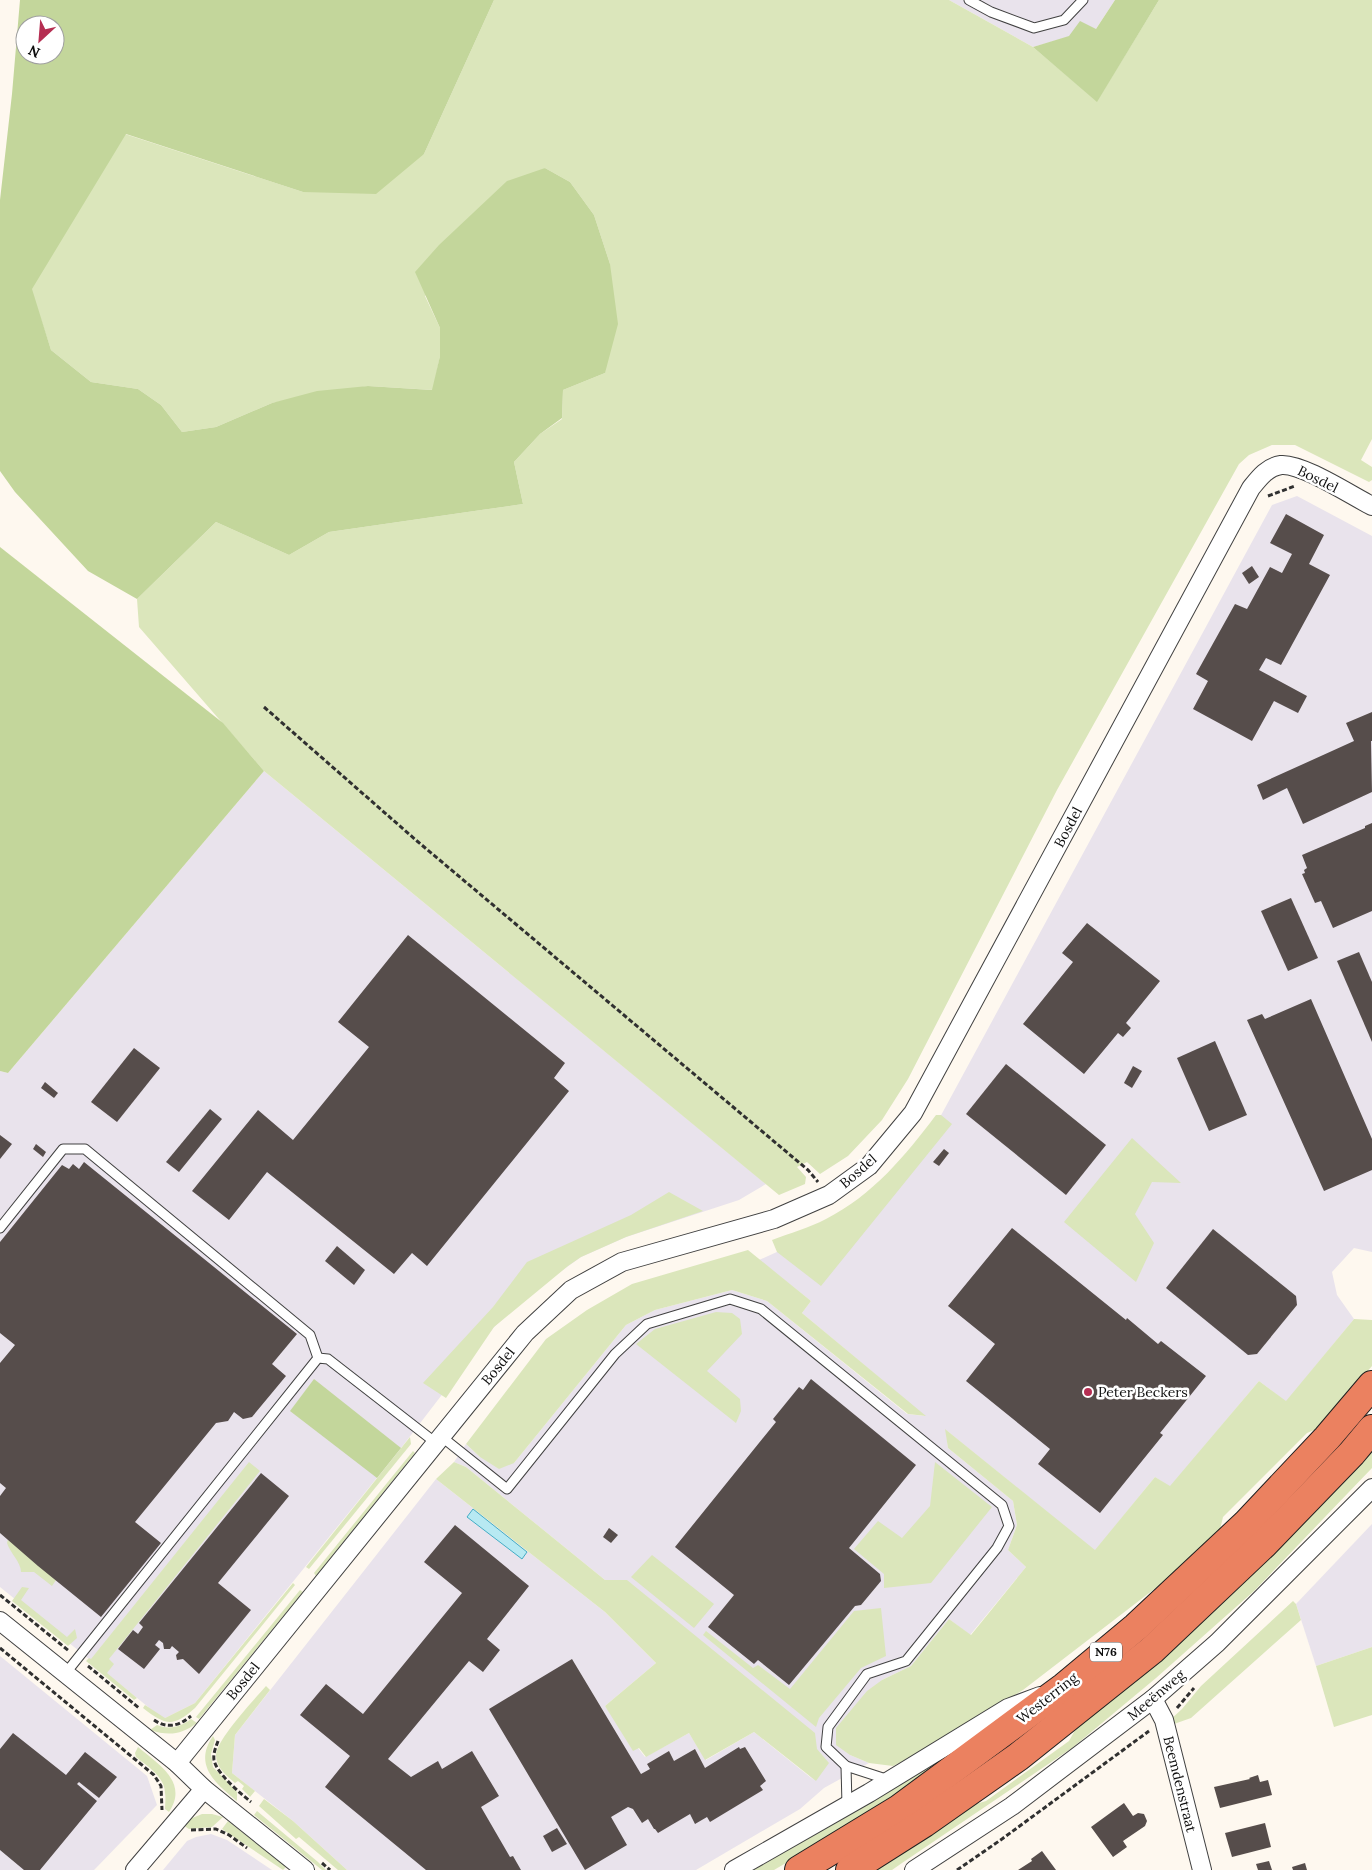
<svg xmlns="http://www.w3.org/2000/svg" width="1372" height="1870" font-family="Lora,serif">
	<style>
		.industrial { fill: #e9e3ec }
		.green { fill: #dbe6bb }
		.forest { fill: #c3d69b; fill-rule: evenodd }
		.water { fill: #b7e9f2; stroke: #43adc5 }
		.building { fill: #564d4b }
		.lines { fill: none; stroke-linecap: round; stroke-linejoin: round }
		.lane-casing { stroke: #414141; stroke-width: 11 }
		.street-casing { stroke: #414141; stroke-width: 20 }
		.highway-casing { stroke: #1f1f1f; stroke-width: 30 }
		.path { stroke: #303030; stroke-width: 3; stroke-dasharray: 5 2.5; stroke-linecap: butt }
		.lane { stroke: #fff; stroke-width: 9 }
		.street { stroke: #fff; stroke-width: 18 }
		.highway { stroke: #eb8160; stroke-width: 28 }
		.poi-dot { fill: #b52e52; stroke: #fff; stroke-width: 2 }
		.labels { text-anchor: middle; stroke-width: 5; stroke-linejoin: round; paint-order: stroke }
		.shield { fill: #fff; stroke: #565656; stroke-width: 1 }
		.shield-label { font-size: 12px; font-weight: bold; fill: #0e0e0e }
		.street-label { font-size: 14px; fill: #0e0e0e; stroke: #fff }
		.poi-label { font-size: 14px; fill: #0e0e0e; stroke: #fff; text-anchor: start }
	</style>
	<rect width="100%" height="100%" fill="#fef8ef"/>
	<g class="industrial">
		<polygon points="949,0 1115,0 1096,29 1033,47"/>
		<polygon points="1297,496 1372,536 1372,1252 1354,1248 1332,1272 1337,1295 1354,1319 1286,1402 1259,1381 1170,1487 1155,1477 1095,1551 946,1430 948,1448 1013,1501 1017,1525 1008,1550 1026,1567 970,1635 949,1619 911,1666 882,1680 850,1755 869,1763 824,1788 800,1809 696,1870 347,1870 293,1821 232,1773 235,1735 436,1479 605,1612 656,1663 605,1706 645,1757 689,1733 706,1760 754,1732 815,1781 605,1580 466,1467 454,1462 466,1444 480,1457 514,1463 626,1325 655,1310 732,1290 767,1301 907,1414 925,1416 802,1313 811,1301 759,1260 854,1217 939,1119 1272,505"/>
		<polygon points="264,771 766,1184 739,1200 626,1237 581,1257 536,1289 494,1327 401,1448 195,1703 163,1719 0,1587 0,1071 8,1073"/>
		<polygon points="1372,1524 1372,1647 1316,1666 1296,1604"/>
		<polygon points="0,1656 147,1776 157,1805 94,1870 0,1870"/>
		<polygon points="211,1834 227,1840 272,1870 163,1870 187,1841 196,1837"/>
	</g>
	<g class="green">
		<polygon points="494,0 949,0 1033,47 1097,101 1159,0 1372,0 1372,439 1361,460 1372,467 1372,480 1369,482 1295,445 1272,445 1249,455 1239,464 1057,790 908,1079 882,1120 848,1156 820,1174 807,1162 797,1167 806,1177 805,1184 779,1195 264,771 139,627 137,599 216,522 289,555 329,532 523,504 514,462 540,434 562,419 563,390 605,373 610,264 594,215 570,182 545,168 425,296 440,328 440,356 433,390 368,386 272,403 216,427 182,432 161,405 138,389 91,382 51,350 31,289 125,134 303,192 424,154"/>
		<path d="M936,1115H941L952,1124L821,1286L777,1252L772,1240C790,1233 809,1228 826,1219C873,1195 905,1156 936,1115Z"/>
		<polygon points="1132,1138 1181,1183 1152,1182 1135,1214 1154,1243 1136,1282 1064,1222"/>
		<polygon points="669,1192 703,1211 626,1237 581,1257 568,1266 494,1327 446,1398 423,1383 493,1307 527,1262 631,1215"/>
		<polygon points="748,1250 811,1301 802,1313 926,1416 908,1414 767,1301 732,1290 655,1310 626,1325 514,1463 499,1469 480,1457 466,1444 546,1339 587,1310 632,1284"/>
		<polygon points="716,1312 732,1313 740,1319 742,1334 707,1371 740,1399 741,1411 736,1423 636,1344 655,1329"/>
		<polygon points="1354,1319 1372,1320 1372,1366 1319,1428 1307,1433 1223,1517 1219,1534 1179,1570 1023,1690 927,1749 893,1766 869,1763 850,1755 836,1745 836,1728 867,1691 882,1680 911,1666 949,1619 971,1635 1026,1567 1008,1550 1017,1525 1013,1501 948,1448 945,1429 1095,1550 1155,1477 1170,1486 1259,1381 1286,1401"/>
		<polygon points="410,1437 411,1444 309,1569 306,1567"/>
		<polygon points="1372,1444 1372,1468 1254,1591 1156,1678 1072,1748 902,1863 892,1870 871,1870 969,1806 986,1801 1069,1741 1079,1723"/>
		<polygon points="413,1451 415,1453 316,1576 314,1573"/>
		<polygon points="249,1462 260,1471 109,1659 114,1664 107,1673 137,1698 134,1700 86,1661 89,1658 91,1659"/>
		<polygon points="454,1462 466,1467 605,1580 627,1580 815,1733 817,1749 829,1763 816,1781 754,1732 705,1760 689,1733 646,1757 639,1748 633,1751 605,1706 656,1663 605,1612 436,1479"/>
		<polygon points="935,1462 992,1507 931,1583 884,1588 884,1574 854,1549 878,1521 902,1538 930,1506"/>
		<path d="M8,1539L56,1580L52,1586L34,1572H21C21,1562 10,1553 7,1543Z"/>
		<polygon points="652,1555 714,1604 694,1628 631,1577"/>
		<path d="M293,1583L295,1585L195,1708C173,1728 165,1725 143,1708L145,1705L165,1718L195,1703Z"/>
		<polygon points="22,1587 29,1588 21,1600 67,1637 75,1629 77,1638 68,1646 12,1601"/>
		<polygon points="300,1590 303,1592 199,1719 196,1717"/>
		<polygon points="1293,1601 1296,1604 1301,1620 1191,1718 1174,1724 1170,1720 1182,1709 1201,1686"/>
		<polygon points="881,1608 886,1656 861,1668 819,1718 816,1727 703,1635 706,1631 753,1668 758,1665 790,1689 854,1611"/>
		<polygon points="1372,1647 1372,1715 1334,1727 1316,1666"/>
		<path d="M266,1686L270,1690L235,1735L232,1773L255,1791L250,1797L242,1789L244,1786L238,1781L235,1783C227,1776 216,1768 216,1755C217,1739 254,1700 266,1686Z"/>
		<path d="M191,1719L197,1723C181,1735 168,1736 150,1730L157,1725C168,1730 181,1727 191,1719Z"/>
		<path d="M213,1736L215,1740L211,1754L213,1767L237,1792V1801C215,1783 193,1765 213,1736Z"/>
		<path d="M138,1747C158,1764 189,1782 169,1812L165,1809C165,1804 166,1799 165,1793C165,1777 147,1766 136,1757L135,1753Z"/>
		<polygon points="950,1751 955,1753 953,1757 837,1833 774,1870 740,1870"/>
		<polygon points="264,1799 293,1821 347,1870 338,1870 299,1837 296,1839 259,1806"/>
		<polygon points="257,1811 318,1862 326,1870 322,1870 254,1815"/>
		<polygon points="202,1814 212,1814 223,1817 212,1827 189,1829 183,1825 190,1819"/>
		<polygon points="228,1821 286,1867 283,1870 222,1829"/>
	</g>
	<g class="forest">
		<path d="M20,0H494L424,154L376,194L303,192L126,134L32,289L51,350L91,382L138,389L161,405L182,432L216,427L272,403L317,391L368,386L432,390L440,356V328L415,272L439,245L507,181L545,168L570,182L594,215L610,264L618,324L605,373L563,390L562,418L540,434L514,462L523,504L329,532L289,555L216,522L137,599L88,571L15,492L0,471V200L12,94ZM25,25H55V55H25Z"/>
		<polygon points="1115,0 1159,0 1097,102 1033,47 1069,36 1080,21 1096,29"/>
		<polygon points="0,547 223,723 264,771 8,1073 0,1071"/>
		<polygon points="314,1379 401,1448 377,1478 290,1411"/>
	</g>
	<polygon class="water" points="473,1509 527,1552 522,1559 467,1517"/>
	<g class="building">
		<polygon points="1286,514 1324,535 1309,564 1330,575 1281,665 1266,658 1259,670 1307,696 1298,713 1274,701 1252,741 1193,709 1208,681 1196,674 1235,604 1247,609 1270,567 1282,573 1292,554 1270,543"/>
		<polygon points="1252,566 1259,577 1249,584 1242,573"/>
		<polygon points="1372,712 1372,741 1371,741 1372,792 1303,824 1287,788 1263,800 1257,785 1354,741 1346,723"/>
		<polygon points="1372,823 1372,911 1333,928 1321,901 1315,903 1302,874 1305,873 1304,870 1307,868 1302,855 1365,828 1365,826"/>
		<polygon points="1291,898 1318,958 1288,971 1261,911"/>
		<polygon points="1087,923 1160,981 1126,1023 1131,1028 1123,1037 1118,1033 1084,1074 1023,1024 1073,962 1062,953"/>
		<polygon points="408,935 565,1063 554,1078 569,1091 427,1266 412,1253 394,1274 267,1172 229,1220 192,1191 258,1110 293,1140 369,1047 338,1022"/>
		<polygon points="1359,952 1372,982 1372,1042 1337,961"/>
		<polygon points="1311,999 1372,1139 1372,1170 1324,1191 1247,1020 1262,1014 1265,1019"/>
		<polygon points="1215,1041 1247,1115 1209,1131 1177,1058"/>
		<polygon points="134,1048 160,1068 117,1122 91,1102"/>
		<polygon points="1006,1064 1106,1145 1066,1195 966,1114"/>
		<polygon points="1133,1066 1142,1071 1132,1088 1124,1083"/>
		<polygon points="45,1082 58,1093 54,1098 41,1088"/>
		<polygon points="210,1109 222,1119 179,1172 166,1162"/>
		<polygon points="0,1135 12,1144 0,1159"/>
		<polygon points="36,1144 46,1152 43,1157 33,1149"/>
		<polygon points="944,1149 949,1153 939,1166 933,1162"/>
		<polygon points="84,1162 297,1334 272,1364 286,1376 252,1417 243,1419 234,1412 228,1421 216,1423 135,1522 161,1543 101,1617 38,1566 0,1533 0,1496 6,1488 0,1483 0,1363 15,1345 0,1333 0,1242 62,1165 69,1169 73,1164 79,1169"/>
		<polygon points="1012,1228 1126,1320 1127,1318 1158,1344 1161,1341 1206,1376 1160,1433 1163,1435 1100,1513 1038,1464 1050,1449 966,1381 995,1344 948,1306"/>
		<polygon points="1213,1229 1296,1296 1297,1305 1257,1354 1248,1355 1166,1288"/>
		<polygon points="337,1246 365,1270 354,1285 325,1261"/>
		<polygon points="811,1379 916,1465 849,1548 880,1574 881,1581 861,1605 855,1606 789,1685 758,1660 754,1664 708,1627 734,1595 675,1547 776,1422 773,1419 799,1387 803,1390"/>
		<polygon points="261,1473 289,1496 218,1583 251,1610 199,1674 183,1659 177,1660 176,1655 179,1652 172,1646 170,1649 164,1649 163,1643 159,1640 155,1645 160,1649 144,1669 118,1649 133,1630 138,1634 143,1627 139,1623"/>
		<polygon points="455,1525 529,1586 487,1639 500,1650 483,1672 469,1661 388,1759 411,1777 438,1761 442,1769 472,1751 499,1796 481,1807 510,1857 513,1856 521,1870 426,1870 325,1787 350,1756 300,1715 326,1684 363,1714 462,1593 424,1562"/>
		<polygon points="609,1528 618,1535 611,1543 603,1537"/>
		<polygon points="572,1659 641,1774 650,1769 647,1764 669,1751 674,1761 695,1749 705,1768 739,1747 740,1749 745,1747 766,1781 760,1786 763,1790 710,1822 707,1817 695,1824 690,1814 658,1833 655,1829 654,1829 648,1819 642,1823 633,1809 628,1807 611,1817 627,1845 585,1870 489,1709"/>
		<polygon points="13,1733 66,1775 85,1752 117,1777 99,1798 79,1782 77,1784 97,1801 40,1870 24,1870 0,1850 0,1749"/>
		<polygon points="1258,1775 1260,1782 1268,1780 1272,1795 1220,1808 1214,1787 1250,1779 1249,1778"/>
		<polygon points="1124,1803 1133,1816 1138,1813 1144,1814 1147,1821 1145,1826 1123,1841 1127,1847 1113,1857 1091,1827"/>
		<polygon points="1265,1823 1271,1847 1232,1857 1225,1833"/>
		<polygon points="557,1828 567,1844 552,1852 543,1836"/>
		<polygon points="1042,1851 1056,1870 1018,1870 1032,1861 1031,1859"/>
		<polygon points="1269,1861 1272,1870 1258,1870 1256,1864"/>
		<polygon points="1305,1863 1307,1870 1293,1870 1292,1867"/>
	</g>
	<g class="lines">
		<g class="lane-casing">
			<g id="lane">
				<polyline points="969,0 991,12 1034,28 1064,20 1083,0"/>
				<polyline points="0,1228 63,1149 85,1149 310,1335 318,1358"/>
				<polyline points="442,1437 507,1489 615,1354 647,1324 730,1299 761,1309 1002,1505 1009,1526 997,1548 906,1661 867,1674 828,1727 826,1747 846,1766 889,1780"/>
				<polyline points="65,1674 318,1358 328,1359 436,1443"/>
				<polyline points="846,1766 847,1805"/>
			</g>
		</g>
		<g class="street-casing">
			<g id="street">
				<polyline points="0,1621 177,1763 204,1789 305,1870"/>
				<polyline points="1153,1699 1164,1720 1202,1870"/>
				<path d="M177,1763L525,1333L571,1290L622,1262L774,1219L829,1195L869,1166L913,1113L1251,488C1259,478 1267,467 1281,465C1302,463 1352,496 1372,506"/>
				<polyline points="135,1870 204,1789"/>
				<polyline points="734,1870 869,1793 1008,1708 1040,1696"/>
				<polyline points="914,1870 1012,1806 1153,1699 1217,1643 1372,1488"/>
			</g>
		</g>
		<g class="highway-casing">
			<g id="highway">
				<polyline points="799,1870 899,1809 1064,1687 1136,1627 1246,1524 1327,1438 1372,1385"/>
				<polyline points="850,1870 924,1823 1018,1757 1152,1650 1264,1544 1352,1453 1372,1429"/>
			</g>
		</g>
		<g class="path">
			<polyline points="1268,496 1295,486"/>
			<polyline points="264,707 417,841 808,1170 818,1182"/>
			<polyline points="0,1595 69,1651"/>
			<polyline points="0,1648 154,1775 161,1786 162,1810"/>
			<polyline points="88,1666 139,1708"/>
			<polyline points="1177,1708 1194,1688"/>
			<path d="M154,1720C167,1729 179,1726 191,1716"/>
			<path d="M218,1741C216,1747 213,1753 214,1760C217,1774 240,1793 251,1802"/>
			<polyline points="191,1830 216,1829 229,1835 247,1848"/>
			<polyline points="322,1863 330,1870"/>
			<polyline points="957,1870 1002,1839 1149,1731"/>
		</g>
		<use href="#lane" class="lane"/>
		<use href="#street" class="street"/>
		<use href="#highway" class="highway"/>
	</g>
	<circle class="poi-dot" cx="1088" cy="1392" r="5"/>
	<g class="labels">
		<rect class="shield" x="1090" y="1642.5" width="32" height="19" rx="4"/>
		<g class="shield-label">
			<text x="1106" y="1656">N76</text>
		</g>
		<g class="street-label">
			<text transform="translate(1318 479) rotate(26)" y="5">Bosdel</text>
			<text transform="translate(1068 827) rotate(-62)" y="5">Bosdel</text>
			<text transform="translate(858 1171) rotate(-41)" y="5">Bosdel</text>
			<text transform="translate(498 1366) rotate(-51)" y="5">Bosdel</text>
			<text transform="translate(243 1681) rotate(-51)" y="5">Bosdel</text>
			<text transform="translate(1156 1695) rotate(-40)" y="5">Meeënweg</text>
			<text transform="translate(1047 1698) rotate(-38)" y="5">Westerring</text>
			<text transform="translate(1180 1784) rotate(76)" y="5">Beemdenstraat</text>
		</g>
		<g class="poi-label">
			<text x="1098" y="1397">Peter Beckers</text>
		</g>
	</g>
	<g transform="translate(40 40) rotate(206)"><circle r="24" fill="#ffffff" stroke="#9f9f9f"/>
	<path d="M0-4L9 19L0 12L-9 19Z" fill="#b52e52"/>
	<text y="-8" font-size="14" font-weight="bold" text-anchor="middle" fill="#0e0e0e">N</text>
	</g>
</svg>
